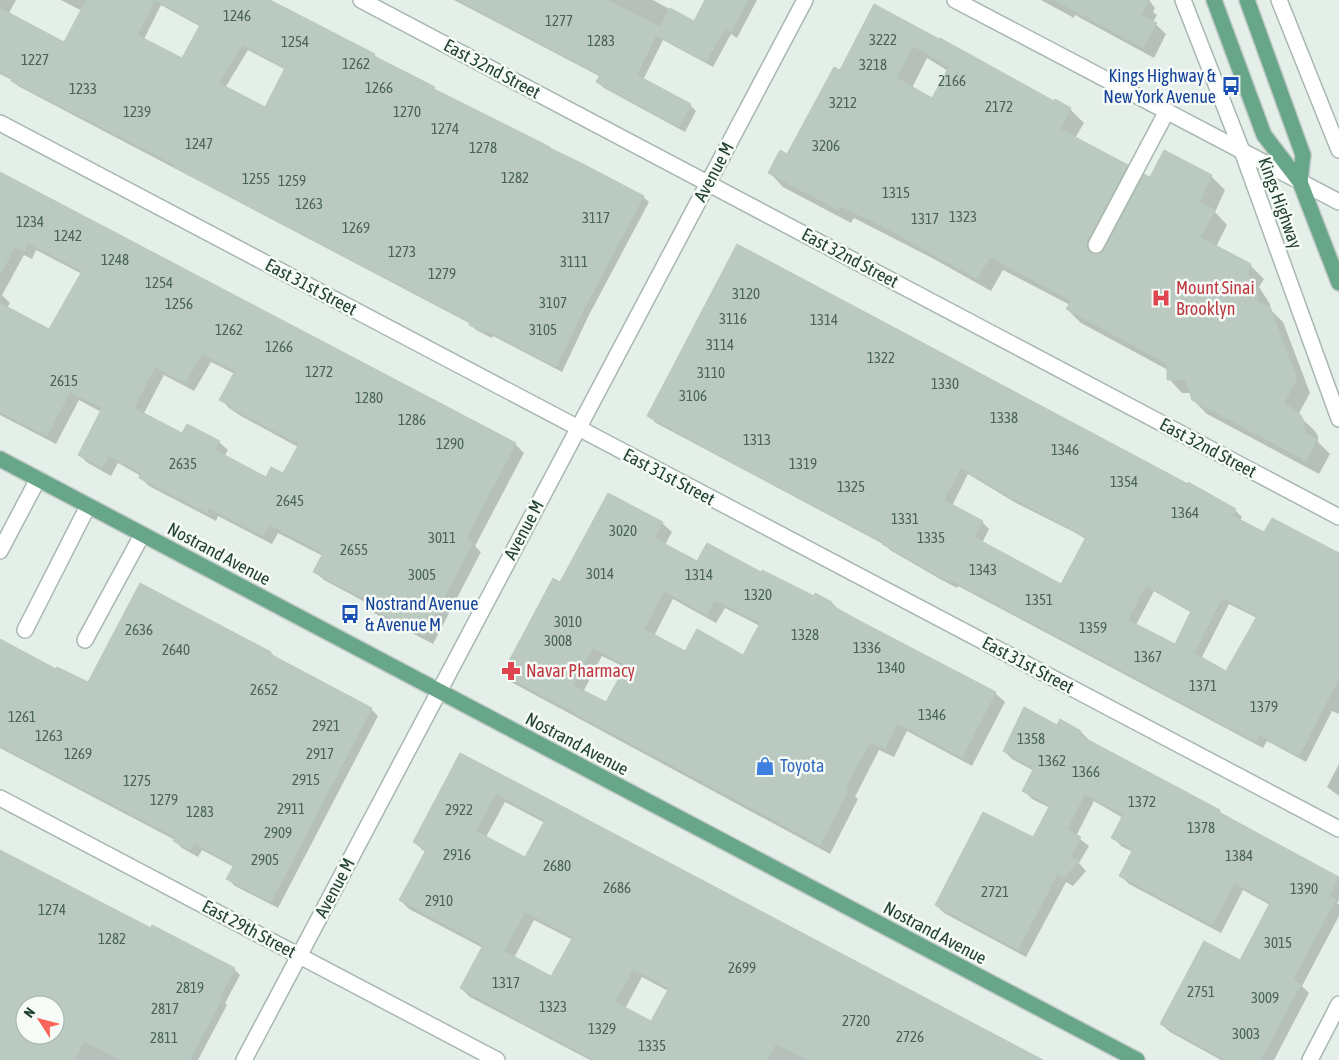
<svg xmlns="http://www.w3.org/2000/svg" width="1339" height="1060" font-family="'Asap Condensed',sans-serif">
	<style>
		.shadow { fill: #0003; fill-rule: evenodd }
		.building { fill: #bacac1; stroke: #b7c9be; fill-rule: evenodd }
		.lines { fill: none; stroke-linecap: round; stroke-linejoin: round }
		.minor-casing { stroke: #a7b8af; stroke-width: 18 }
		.major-casing { stroke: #c1cac6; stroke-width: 18 }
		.minor { stroke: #fff; stroke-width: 15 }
		.major { stroke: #68a68a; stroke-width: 15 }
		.labels { text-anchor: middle; stroke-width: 5; stroke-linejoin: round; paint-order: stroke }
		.number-label { font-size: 15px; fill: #496457 }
		.street-label { font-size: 18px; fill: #234234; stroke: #f6fbf7 }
		.transit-label { font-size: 18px; fill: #164399; stroke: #f6fbf7; text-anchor: end }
		.health-label { font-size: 18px; fill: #be3a42; stroke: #f6fbf7; text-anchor: start }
		.shop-label { font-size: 18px; fill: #366cbe; stroke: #f6fbf7; text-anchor: start }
	</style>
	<rect width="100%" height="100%" fill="#e5efe9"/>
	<g class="shadow">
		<path d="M0,0H16L9,13L65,44L82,11L61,0H267L374,55L379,59L434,88L439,93L643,197L649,202L589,315L562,372L493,336L492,338L476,330L471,324L18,86L12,80L0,74ZM161,5L201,27L182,60L144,39ZM248,50L286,70L266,108L225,88Z"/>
		<polygon points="454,0 653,0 695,23 707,0 757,0 737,38 731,34 713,67 663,40 643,80 690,105 696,111 685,132 604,88 598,82 601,77"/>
		<polygon points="1041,0 1149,0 1155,8 1153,12 1157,15 1153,22 1166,34 1154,58 1075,15 1074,18"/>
		<path d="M875,6L1054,102L1070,109L1084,123L1075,138L1127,166L1142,181L1151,179L1211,176L1225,190L1215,212L1227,225L1216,247L1250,265L1264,279L1259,287L1270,304V309L1283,322L1310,393L1298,415L1314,430L1318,436V442L1330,454L1319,474L1207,414L1193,400L1191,393H1182L1169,379L1168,370L1081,323L1067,309L1070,305L1003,270L991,291L934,259L854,218L851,223L783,187L770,173L787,156L841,72ZM927,58L948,71L933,100L912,88Z"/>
		<path d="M0,174L515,444L524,453L475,546L481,552L433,644L374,613L366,604L367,603L324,580L315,572L323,556L278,533L272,544L218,516L216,521L149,486L140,477L141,476L118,463L111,476L88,463L79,455L101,412L79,400L56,444L0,415ZM36,250L82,274L50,330L7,308L10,303L2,295L24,255L32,259ZM211,362L235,374L221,399L229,408L241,416L298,447L284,475L267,479L224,457L228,450L219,442L182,435L143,415L164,375L194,391Z"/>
		<path d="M649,416L1235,510L1242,517L1240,521L1265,533L1339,554V714L1332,711L1306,762L1267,741L1263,748L958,586L957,588L940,579L890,550L885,545L656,423ZM968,474L1016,503L1074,532L1087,540L1062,586L982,543L989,529L982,522L952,506ZM1154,591L1192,613L1175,646L1136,625ZM1229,604L1257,618L1227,672L1201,659Z"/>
		<path d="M662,523L672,532L665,545L698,562L761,574L815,597L832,603L841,612L995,693L1005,702L972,766L907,731L894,757L879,750L855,797L858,799L830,854L513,683L503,674L561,584ZM673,599L716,623L725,608L760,626L743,656L686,653L654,636ZM602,656L626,668L607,704L583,692Z"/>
		<polygon points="0,639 56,671 88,684 271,653 276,658 371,709 378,716 278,908 235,886 228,879 234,867 202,850 198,857 182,848 175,841 175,840 0,748"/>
		<polygon points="1058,726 1081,732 1089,740 1088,742 1219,811 1223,815 1339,879 1339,900 1337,903 1339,904 1339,916 1302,986 1309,993 1274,1060 1221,1060 1170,1032 1161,1024 1241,961 1270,905 1243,890 1221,933 1129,884 1121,876 1133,852 1121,846 1113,837 1123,818 1094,801 1076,836 1089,846 1079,863 1086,871 1073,886 1066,882 1026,957 944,913 936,905 1033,839 1050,808 1032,799 1024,791 1034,771 1012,759 1004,751"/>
		<path d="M461,754L1041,1060H590L470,997L461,988L483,948L409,909L400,900L426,853L414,842ZM505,802L545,823L526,859L486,837ZM534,920L573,940L552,977L514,958ZM642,977L668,991L651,1022L625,1009Z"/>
		<polygon points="1339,764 1339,796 1327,787"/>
		<path d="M0,851L151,930L234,969L240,975L225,1003L227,1005L198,1060H0ZM25,1005H55V1035H25Z"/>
	</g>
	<g class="building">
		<path d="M86,0H270L375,54L374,56L435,87L434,89L550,147V148L585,165L644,196L584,309L556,367L487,331L486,333L469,325L470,322L174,167L175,165L105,129L11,81L12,78L0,72V8L64,42ZM155,0L200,25L182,58L137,35ZM242,45L285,68L265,107L219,83Z"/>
		<polygon points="458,0 607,0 660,27 670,8 694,21 705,0 748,0 731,32 725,29 706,62 656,35 637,75 691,104 679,127 596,82 600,75"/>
		<polygon points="1054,0 1150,0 1141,15 1157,23 1143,48"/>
		<path d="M874,4L939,39L940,38L1054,101L1055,99L1071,108L1060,129L1128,165L1088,241V250L1092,253H1101L1104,249L1144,174L1150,177L1164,150L1212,175L1200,202L1215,210L1200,237L1251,264L1247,273L1257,289V301L1270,307L1297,379L1284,403L1301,415L1304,422L1305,433L1317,439L1306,461L1192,400L1186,380H1167V364L1066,309L1071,301L990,257L977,279L889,230L840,206L838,210L768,173L780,150L787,154L834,67L840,70ZM913,46L949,67L932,98L897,78Z"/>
		<path d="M0,172L516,443L466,539L473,543L424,636L364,604L367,600L313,572L323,553L269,525L263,536L209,508L207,513L139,478L141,473L109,456L102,468L78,455L102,408L70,392L47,436L0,412V303L49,329L82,271L28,243L24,252L15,247L0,275ZM202,354L235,371L219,400L231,406V408L299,444L283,473L271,467L266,477L215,450L220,441L187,424L182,433L134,408L155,367L185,383Z"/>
		<path d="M737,244L1188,484V482L1206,492L1236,509L1233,516L1264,532L1272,518L1339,553V678L1299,756L1259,735L1256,742L951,580L950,582L932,572L882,544L883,542L731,462L647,416ZM961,468L1008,496L1086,537L1061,584L974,537L983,521L944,500ZM1146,585L1191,611L1175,644L1128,620ZM1222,598L1257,616L1226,671L1194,653Z"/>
		<path d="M608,493L663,522L654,538L697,561L707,543L761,572L762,570L814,596L815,593L832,602L831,605L858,620L996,692L962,758L897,723L885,749L870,742L846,787L849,789L820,845L502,674L553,578L560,582ZM664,591L707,615L715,600L760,623L743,655L697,629L685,651L644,629ZM593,648L626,665L606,702L573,685Z"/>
		<polygon points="140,583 271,652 270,654 372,708 271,902 226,879 234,865 194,843 190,850 173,841 175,837 0,746 0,639 56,669 57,667 88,682"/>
		<polygon points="1024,707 1057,725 1060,719 1081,731 1079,735 1220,810 1219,812 1261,835 1339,877 1329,896 1336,899 1293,980 1301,984 1261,1060 1226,1060 1160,1024 1204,941 1240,960 1270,903 1235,883 1212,925 1119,876 1133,849 1111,838 1123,815 1085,794 1067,829 1081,837 1070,857 1079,861 1064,878 1057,875 1018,950 935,905 983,812 1033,837 1050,805 1022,791 1034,768 1003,751"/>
		<path d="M460,753L554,802L1043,1060H807L776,1044L767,1060H595L531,1027L460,988L483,945L399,900L426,850L413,842ZM496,794L545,820L525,857L476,831ZM525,912L573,937L551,976L504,951ZM633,969L669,988L651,1021L615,1002Z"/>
		<path d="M0,850L151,928L152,925L235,968L220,997L222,998L190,1060H120L84,1041L75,1060H0ZM25,1005H55V1035H25Z"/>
	</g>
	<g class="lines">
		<g class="minor-casing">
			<g id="minor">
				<polyline points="361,0 1339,517"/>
				<polyline points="955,0 1339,202"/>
				<polyline points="1183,0 1242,151 1339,419"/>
				<polyline points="1279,0 1339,150"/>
				<polyline points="0,123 1339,829"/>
				<polyline points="1096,245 1167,111"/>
				<polyline points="0,551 38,479"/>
				<polyline points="25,630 88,506"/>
				<polyline points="85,640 142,535"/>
				<polyline points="0,798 497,1060"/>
				<polyline points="244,1060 805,0"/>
				<polyline points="1310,1060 1339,1004"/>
			</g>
		</g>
		<g class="major-casing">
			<g id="major">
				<polyline points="1214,0 1264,135 1300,182 1339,283"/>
				<polyline points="1247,0 1303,155 1300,182"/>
				<polyline points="0,459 1137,1060"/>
			</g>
		</g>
		<use href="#minor" class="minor"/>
		<use href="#major" class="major"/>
	</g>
	<defs>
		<g id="bus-bare" transform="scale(1.5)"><path d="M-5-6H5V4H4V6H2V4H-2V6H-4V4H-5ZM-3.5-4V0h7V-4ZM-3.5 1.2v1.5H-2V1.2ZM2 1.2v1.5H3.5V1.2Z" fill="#1a4fb4" stroke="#f6fbf7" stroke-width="2.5" paint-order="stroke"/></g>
		<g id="hospital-bare" transform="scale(1.5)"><path d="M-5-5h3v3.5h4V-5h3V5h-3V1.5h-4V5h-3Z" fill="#e0444e" stroke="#f6fbf7" stroke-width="2.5" paint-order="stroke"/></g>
		<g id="pharmacy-bare" transform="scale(1.5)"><path d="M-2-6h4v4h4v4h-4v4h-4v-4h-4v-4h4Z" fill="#e0444e" stroke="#f6fbf7" stroke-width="2.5" paint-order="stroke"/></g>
		<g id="shop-bare" transform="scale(1.5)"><path d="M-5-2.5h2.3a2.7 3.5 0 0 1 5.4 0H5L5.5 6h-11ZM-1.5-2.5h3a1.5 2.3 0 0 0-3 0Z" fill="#3f7fe0" stroke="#f6fbf7" stroke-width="2.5" paint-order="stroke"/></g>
	</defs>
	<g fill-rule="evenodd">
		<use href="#bus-bare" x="1231" y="86"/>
		<use href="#hospital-bare" x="1161" y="298"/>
		<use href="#bus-bare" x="350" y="614"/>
		<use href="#pharmacy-bare" x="511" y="671"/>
		<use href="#shop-bare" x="765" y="766"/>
	</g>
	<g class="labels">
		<g class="number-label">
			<text x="237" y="21">1246</text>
			<text x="559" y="26">1277</text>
			<text x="883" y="45">3222</text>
			<text x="601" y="46">1283</text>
			<text x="295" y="47">1254</text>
			<text x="35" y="65">1227</text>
			<text x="356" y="69">1262</text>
			<text x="873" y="70">3218</text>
			<text x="952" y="86">2166</text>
			<text x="379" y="93">1266</text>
			<text x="83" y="94">1233</text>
			<text x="843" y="108">3212</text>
			<text x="999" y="112">2172</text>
			<text x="137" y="117">1239</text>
			<text x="407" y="117">1270</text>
			<text x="445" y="134">1274</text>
			<text x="199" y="149">1247</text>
			<text x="826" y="151">3206</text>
			<text x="483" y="153">1278</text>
			<text x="515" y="183">1282</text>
			<text x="256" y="184">1255</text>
			<text x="292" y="186">1259</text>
			<text x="896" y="198">1315</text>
			<text x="309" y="209">1263</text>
			<text x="963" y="222">1323</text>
			<text x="596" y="223">3117</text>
			<text x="925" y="224">1317</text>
			<text x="30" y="227">1234</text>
			<text x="356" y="233">1269</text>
			<text x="68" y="241">1242</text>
			<text x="402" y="257">1273</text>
			<text x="115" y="265">1248</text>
			<text x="574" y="267">3111</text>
			<text x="442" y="279">1279</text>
			<text x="159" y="288">1254</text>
			<text x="746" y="299">3120</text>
			<text x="553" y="308">3107</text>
			<text x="179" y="309">1256</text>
			<text x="733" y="324">3116</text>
			<text x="824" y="325">1314</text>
			<text x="229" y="335">1262</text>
			<text x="543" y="335">3105</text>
			<text x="720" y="350">3114</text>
			<text x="279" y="352">1266</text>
			<text x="881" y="363">1322</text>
			<text x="319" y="377">1272</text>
			<text x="711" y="378">3110</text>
			<text x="64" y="386">2615</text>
			<text x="945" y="389">1330</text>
			<text x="693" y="401">3106</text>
			<text x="369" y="403">1280</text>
			<text x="1004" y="423">1338</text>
			<text x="412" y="425">1286</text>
			<text x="757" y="445">1313</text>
			<text x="450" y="449">1290</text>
			<text x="1065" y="455">1346</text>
			<text x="183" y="469">2635</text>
			<text x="803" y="469">1319</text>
			<text x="1124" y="487">1354</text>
			<text x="851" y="492">1325</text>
			<text x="290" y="506">2645</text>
			<text x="1185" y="518">1364</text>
			<text x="905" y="524">1331</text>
			<text x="623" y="536">3020</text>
			<text x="442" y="543">3011</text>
			<text x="931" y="543">1335</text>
			<text x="354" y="555">2655</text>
			<text x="983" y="575">1343</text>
			<text x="600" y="579">3014</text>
			<text x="422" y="580">3005</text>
			<text x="699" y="580">1314</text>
			<text x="758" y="600">1320</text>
			<text x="1039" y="605">1351</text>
			<text x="568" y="627">3010</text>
			<text x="1093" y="633">1359</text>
			<text x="139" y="635">2636</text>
			<text x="805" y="640">1328</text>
			<text x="558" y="646">3008</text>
			<text x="867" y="653">1336</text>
			<text x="176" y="655">2640</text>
			<text x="1148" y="662">1367</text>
			<text x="891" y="673">1340</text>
			<text x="1203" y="691">1371</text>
			<text x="264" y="695">2652</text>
			<text x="1264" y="712">1379</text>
			<text x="932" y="720">1346</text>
			<text x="22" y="722">1261</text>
			<text x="326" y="731">2921</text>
			<text x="49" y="741">1263</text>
			<text x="1031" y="744">1358</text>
			<text x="78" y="759">1269</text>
			<text x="320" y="759">2917</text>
			<text x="1052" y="766">1362</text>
			<text x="1086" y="777">1366</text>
			<text x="306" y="785">2915</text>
			<text x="137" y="786">1275</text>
			<text x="164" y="805">1279</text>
			<text x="1142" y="807">1372</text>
			<text x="291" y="814">2911</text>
			<text x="459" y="815">2922</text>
			<text x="200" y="817">1283</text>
			<text x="1201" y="833">1378</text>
			<text x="278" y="838">2909</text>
			<text x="457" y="860">2916</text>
			<text x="1239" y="861">1384</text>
			<text x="265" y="865">2905</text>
			<text x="557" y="871">2680</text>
			<text x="617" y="893">2686</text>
			<text x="1304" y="894">1390</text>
			<text x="995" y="897">2721</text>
			<text x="439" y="906">2910</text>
			<text x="52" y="915">1274</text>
			<text x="112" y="944">1282</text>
			<text x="1278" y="948">3015</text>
			<text x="742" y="973">2699</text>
			<text x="506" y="988">1317</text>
			<text x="190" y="993">2819</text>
			<text x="1201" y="997">2751</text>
			<text x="1265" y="1003">3009</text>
			<text x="553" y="1012">1323</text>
			<text x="165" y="1014">2817</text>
			<text x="856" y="1026">2720</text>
			<text x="602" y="1034">1329</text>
			<text x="1246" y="1039">3003</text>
			<text x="910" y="1042">2726</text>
			<text x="164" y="1043">2811</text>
			<text x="652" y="1051">1335</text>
		</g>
		<g class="street-label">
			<text transform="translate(492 69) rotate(28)" y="6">East 32nd Street</text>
			<text transform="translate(714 172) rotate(-62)" y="6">Avenue M</text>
			<text transform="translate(1280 203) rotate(70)" y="6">Kings Highway</text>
			<text transform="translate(850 258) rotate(28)" y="6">East 32nd Street</text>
			<text transform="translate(311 287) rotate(28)" y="6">East 31st Street</text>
			<text transform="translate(1208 448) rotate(28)" y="6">East 32nd Street</text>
			<text transform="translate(669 477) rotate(28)" y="6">East 31st Street</text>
			<text transform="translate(524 530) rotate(-62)" y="6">Avenue M</text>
			<text transform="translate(219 554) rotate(28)" y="6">Nostrand Avenue</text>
			<text transform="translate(1028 665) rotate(28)" y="6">East 31st Street</text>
			<text transform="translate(577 744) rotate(28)" y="6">Nostrand Avenue</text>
			<text transform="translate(335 888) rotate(-62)" y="6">Avenue M</text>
			<text transform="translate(249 929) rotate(28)" y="6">East 29th Street</text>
			<text transform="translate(935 933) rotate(28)" y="6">Nostrand Avenue</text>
		</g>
		<g class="transit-label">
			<text x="1216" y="82">Kings Highway &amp;<tspan x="1216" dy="21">New York Avenue</tspan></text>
			<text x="365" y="610" text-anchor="start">Nostrand Avenue<tspan x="365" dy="21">&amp; Avenue M</tspan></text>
		</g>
		<g class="health-label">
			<text x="1176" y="294">Mount Sinai<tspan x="1176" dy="21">Brooklyn</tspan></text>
			<text x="526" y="677">Navar Pharmacy</text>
		</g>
		<g class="shop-label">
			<text x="780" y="772">Toyota</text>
		</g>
	</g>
	<g transform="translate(40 1020) rotate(306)"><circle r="24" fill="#f6fbf7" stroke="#a2b1a9"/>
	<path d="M0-4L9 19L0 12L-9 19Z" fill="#f8635a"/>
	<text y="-8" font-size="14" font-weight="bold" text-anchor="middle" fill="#234234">N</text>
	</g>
</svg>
